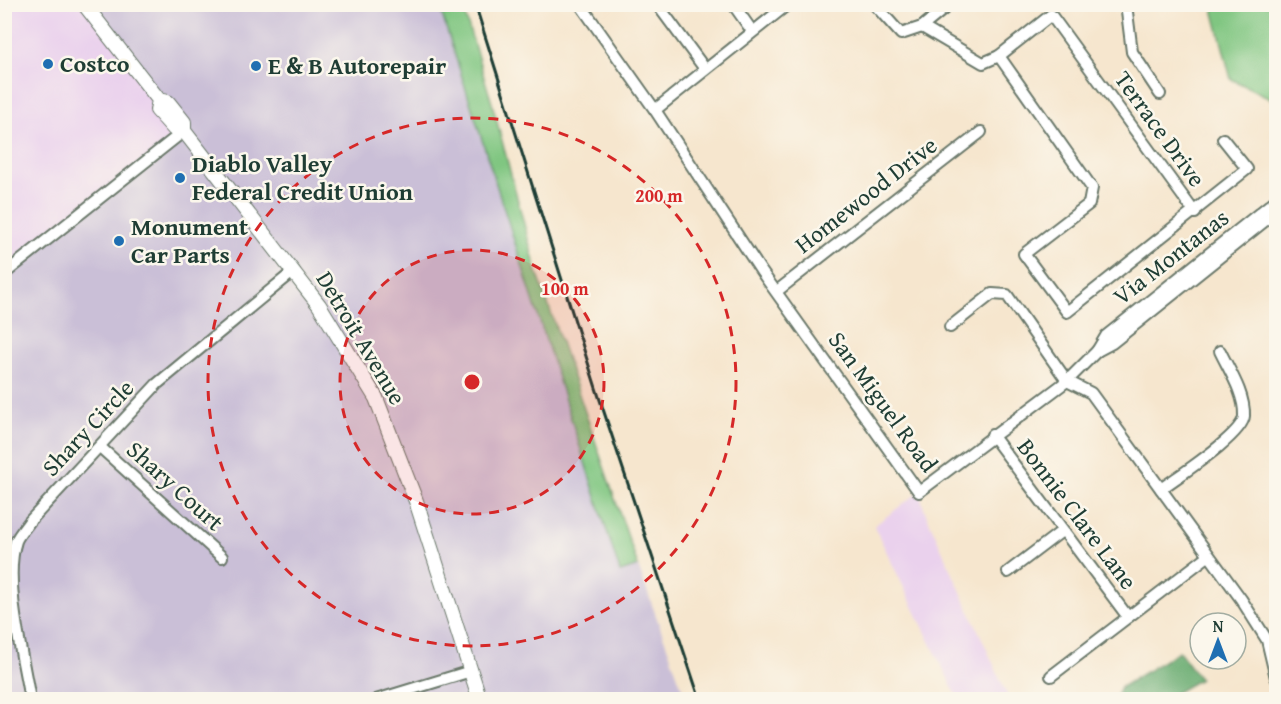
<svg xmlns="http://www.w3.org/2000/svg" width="1281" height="704" font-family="'Gentium Book Plus',serif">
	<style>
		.built { fill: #ead1ed }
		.industrial { fill: #cabfd7 }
		.green { fill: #80c681; stroke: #50825a; stroke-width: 1.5 }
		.forest { fill: #68ab6f; stroke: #447452; stroke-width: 1.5 }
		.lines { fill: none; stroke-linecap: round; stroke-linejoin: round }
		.minor-casing { stroke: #6a786a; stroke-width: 14 }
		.tertiary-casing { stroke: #6a786a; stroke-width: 16 }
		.minor { stroke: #fff; stroke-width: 10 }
		.tertiary { stroke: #fff; stroke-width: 14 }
		.rail { stroke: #1f3d34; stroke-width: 3 }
		.ring { fill: none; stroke: #d62828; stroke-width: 3; stroke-dasharray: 10 8 }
		.poi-dot { fill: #1f6fb2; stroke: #fbf7ec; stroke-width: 2 }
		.labels { text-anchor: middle; stroke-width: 5; stroke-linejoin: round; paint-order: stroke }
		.poi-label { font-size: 24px; font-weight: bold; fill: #1f3d34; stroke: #fbf7ec; text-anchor: start }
		.street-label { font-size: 24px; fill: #1f3d34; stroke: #fbf7ec }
		.centre { fill: #d62828; stroke: #fbf7ec; stroke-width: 3 }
		.ring-label { font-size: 18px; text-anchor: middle; font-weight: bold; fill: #d62828; stroke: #fbf7ec; stroke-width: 5; stroke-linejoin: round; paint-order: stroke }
	</style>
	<rect width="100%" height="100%" fill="#fbf7ec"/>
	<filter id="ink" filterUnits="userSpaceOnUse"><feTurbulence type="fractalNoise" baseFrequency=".0167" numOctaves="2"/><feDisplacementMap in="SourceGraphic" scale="12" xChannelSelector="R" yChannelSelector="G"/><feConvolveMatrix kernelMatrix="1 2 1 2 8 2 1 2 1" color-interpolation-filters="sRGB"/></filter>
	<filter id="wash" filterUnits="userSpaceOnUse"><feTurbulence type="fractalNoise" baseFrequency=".008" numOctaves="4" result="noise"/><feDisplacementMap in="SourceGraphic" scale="24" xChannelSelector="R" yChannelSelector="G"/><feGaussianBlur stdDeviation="1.35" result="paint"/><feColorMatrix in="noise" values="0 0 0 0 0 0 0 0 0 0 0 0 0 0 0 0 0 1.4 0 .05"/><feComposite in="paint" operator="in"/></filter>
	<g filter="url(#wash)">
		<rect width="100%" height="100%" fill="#f6e6ce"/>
		<g class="built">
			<polygon points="5,5 84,5 184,131 5,274"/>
			<polygon points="919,492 926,514 1009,699 958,699 874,526"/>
		</g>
		<polygon class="industrial" points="84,5 439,5 620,571 638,566 686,699 5,700 5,274 184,131"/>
		<g class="green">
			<polygon points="439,5 462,5 492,103 536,269 638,566 620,572"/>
			<polygon points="1212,5 1276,5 1276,101 1231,79"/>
		</g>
		<polygon class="forest" points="1179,651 1200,679 1165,699 1115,699 1120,688"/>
	</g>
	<g filter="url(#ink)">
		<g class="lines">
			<g class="minor-casing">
				<g id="minor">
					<polyline points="580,4 655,110 761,271 919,492 1067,381 1097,351 1106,336 1276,200"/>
					<polyline points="657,4 705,69"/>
					<polyline points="733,4 752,31"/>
					<polyline points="874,4 901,34 922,27 950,4"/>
					<polyline points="1126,4 1132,52 1160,94"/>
					<polyline points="922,27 983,63 999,56 1092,188 1089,204 1024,254 1067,312 1247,169 1223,139"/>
					<polyline points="999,56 1051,15 1195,213"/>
					<polyline points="655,110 788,4"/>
					<polyline points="4,274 184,131"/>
					<polyline points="777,291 981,132"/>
					<polyline points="950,327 992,294 1007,295 1067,381 1091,393 1241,599 1267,640 1276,678"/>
					<polyline points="1097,351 1112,343 1276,212"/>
					<polyline points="992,435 1128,617"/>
					<polyline points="100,447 222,557"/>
					<path d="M1161,489C1178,476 1243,435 1244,416C1245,394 1229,370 1220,351"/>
					<polyline points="1008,572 1062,531"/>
					<polyline points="1051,676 1208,556"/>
					<path d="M30,700C23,657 3,580 16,541C19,534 25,528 29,522L157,384L294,271"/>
					<polyline points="376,700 471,671"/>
				</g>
			</g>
			<g class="tertiary-casing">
				<g id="tertiary">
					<polyline points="84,4 159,100 168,102 184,122 184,131 174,129 157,110 159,100"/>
					<polyline points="184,131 319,305 376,398 416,501 480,700"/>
				</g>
			</g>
			<use href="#minor" class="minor"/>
			<use href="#tertiary" class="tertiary"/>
			<polyline class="rail" points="475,4 596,388 700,700"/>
		</g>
	</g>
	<circle cx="472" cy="382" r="132" fill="#d62828" fill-opacity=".12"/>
	<g class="ring">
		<circle cx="472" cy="382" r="132"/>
		<circle cx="472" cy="382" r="264"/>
	</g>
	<g class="poi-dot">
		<circle cx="48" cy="64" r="6"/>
		<circle cx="256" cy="66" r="6"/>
		<circle cx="180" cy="178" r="6"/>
		<circle cx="119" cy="241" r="6"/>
	</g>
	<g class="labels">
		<g class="poi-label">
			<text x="60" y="72">Costco</text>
			<text x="268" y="74">E &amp; B Autorepair</text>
			<text x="192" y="172">Diablo Valley<tspan x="192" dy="28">Federal Credit Union</tspan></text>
			<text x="131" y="235">Monument<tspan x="131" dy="28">Car Parts</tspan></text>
		</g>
		<g class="street-label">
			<text transform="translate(1160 129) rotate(54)" y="8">Terrace Drive</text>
			<text transform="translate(866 195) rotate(-38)" y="8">Homewood Drive</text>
			<text transform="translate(1171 257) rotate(-38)" y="8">Via Montanas</text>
			<text transform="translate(361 338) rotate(59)" y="8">Detroit Avenue</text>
			<text transform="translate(883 402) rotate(54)" y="8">San Miguel Road</text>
			<text transform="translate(88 428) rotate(-47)" y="8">Shary Circle</text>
			<text transform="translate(175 486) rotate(42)" y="8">Shary Court</text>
			<text transform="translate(1077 514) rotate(53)" y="8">Bonnie Clare Lane</text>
		</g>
	</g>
	<circle cx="472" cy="382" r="9" class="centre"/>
	<g class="ring-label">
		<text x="659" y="202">200 m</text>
		<text x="565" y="295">100 m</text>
	</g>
	<rect width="1281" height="704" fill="none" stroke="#fbf7ec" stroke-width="24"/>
	<g transform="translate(1218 641)"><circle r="28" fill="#fbf7ec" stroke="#a3ada2" stroke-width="1.5"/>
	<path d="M0-4.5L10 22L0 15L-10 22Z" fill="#1f6fb2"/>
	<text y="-9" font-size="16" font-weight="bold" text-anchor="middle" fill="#1f3d34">N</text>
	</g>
</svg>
